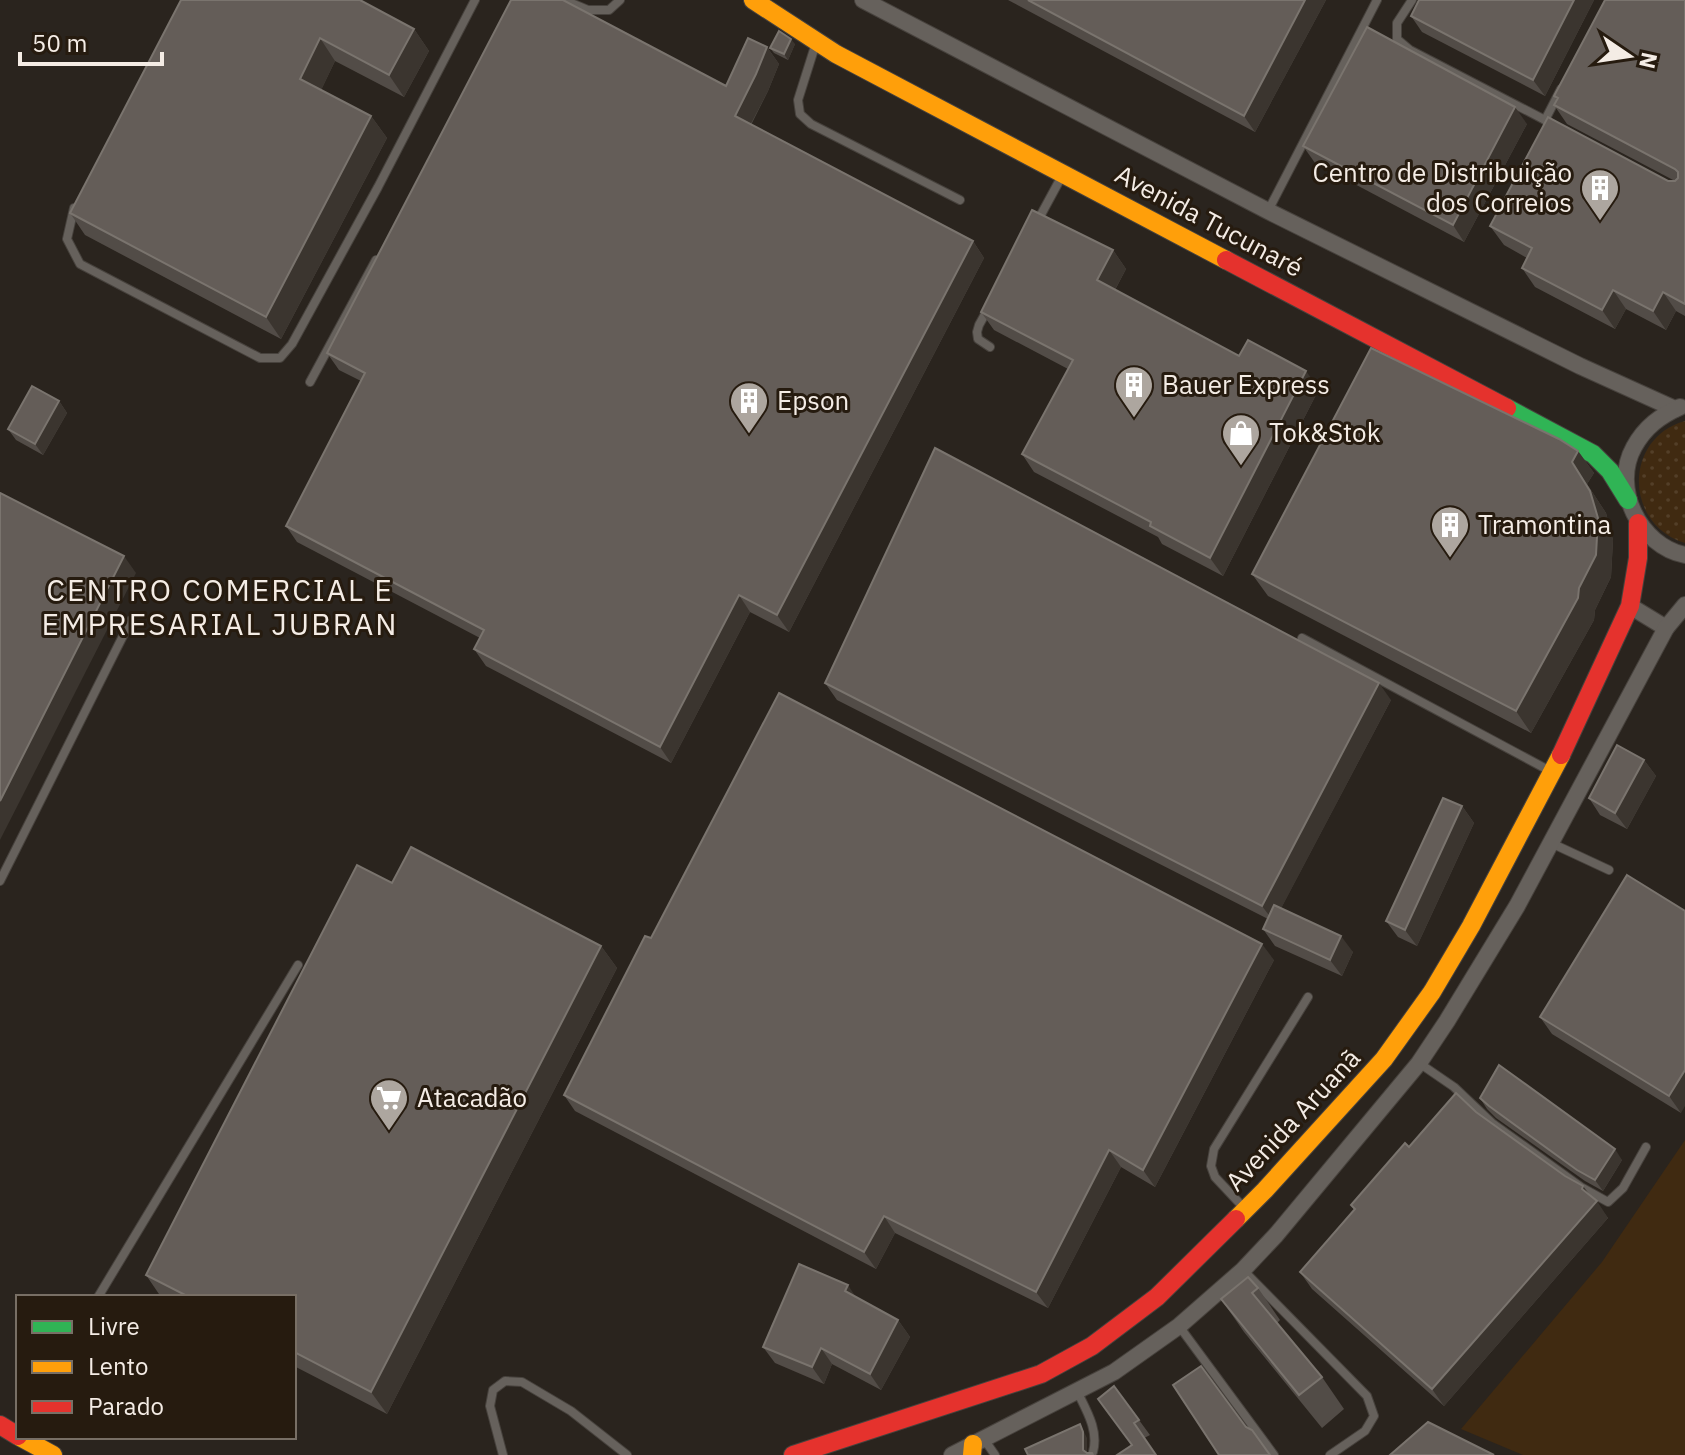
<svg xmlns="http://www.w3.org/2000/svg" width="1685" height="1455" font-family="'IBM Plex Sans',sans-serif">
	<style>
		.green { fill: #402a11 }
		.park { fill: url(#park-dots) }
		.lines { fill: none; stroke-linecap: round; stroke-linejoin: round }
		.lane-casing { stroke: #47423d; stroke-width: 10 }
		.street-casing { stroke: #47423d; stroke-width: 18 }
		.fast-casing { stroke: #47423d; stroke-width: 20 }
		.slow-casing { stroke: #47423d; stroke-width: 20 }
		.jam-casing { stroke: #47423d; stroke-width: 20 }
		.lane { stroke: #66615c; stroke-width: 8 }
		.street { stroke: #66615c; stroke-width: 16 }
		.fast { stroke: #30b455; stroke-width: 18 }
		.slow { stroke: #ff9f0a; stroke-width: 18 }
		.jam { stroke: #e5322d; stroke-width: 18 }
		.wall { fill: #524c47 }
		.shaded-wall { fill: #3b352f }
		.building { fill: #645d58; stroke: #7a746e; stroke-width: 2 }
		.labels { text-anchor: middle; stroke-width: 6; stroke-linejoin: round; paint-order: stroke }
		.poi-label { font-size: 26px; fill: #f4ece5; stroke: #261b0f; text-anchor: start }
		.street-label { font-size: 26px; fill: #f4ece5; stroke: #261b0f }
		.quarter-label { font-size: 30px; letter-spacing: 2px; fill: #f4ece5; stroke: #261b0f }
	</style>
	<defs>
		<pattern id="park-dots" width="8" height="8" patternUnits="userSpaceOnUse" patternTransform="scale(2)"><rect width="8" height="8" fill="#402a11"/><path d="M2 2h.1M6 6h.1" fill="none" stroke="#533f28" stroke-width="1.8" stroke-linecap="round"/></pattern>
	</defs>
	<rect width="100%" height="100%" fill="#2a241e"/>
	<polygon class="green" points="1685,1140 1685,1455 1523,1455 1461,1429 1602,1262"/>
	<path class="park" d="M1685,421V543C1624,525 1623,438 1685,421Z"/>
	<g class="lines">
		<g class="lane-casing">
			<g id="lane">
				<polyline points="564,0 588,10 609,10 620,0"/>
				<polyline points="1412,0 1397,23 1397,39 1410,50 1545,120"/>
				<polyline points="816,43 798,100 800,114 811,124 960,200"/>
				<polyline points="1555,126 1545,120 1561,89"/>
				<polyline points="74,208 67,239 80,264 260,358 280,358 292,344 378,187 475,0"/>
				<polyline points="1268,211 1377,0"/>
				<polyline points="1037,222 1063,174"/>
				<polyline points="989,307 979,325 977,332 978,339 990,347"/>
				<polyline points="310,382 376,260"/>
				<polyline points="1302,638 1552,772"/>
				<polyline points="1551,843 1609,870"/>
				<polyline points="0,881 131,620"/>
				<polyline points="1419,1063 1454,1087 1492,1123 1581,1187 1608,1202 1623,1188 1646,1147"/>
				<polyline points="1245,1209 1215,1177 1211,1166 1214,1149 1308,997"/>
				<polyline points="1243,1270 1367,1396 1374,1416 1365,1431 1330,1455"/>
				<polyline points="98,1297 298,965"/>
				<polyline points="1179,1326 1274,1455"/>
				<path d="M1077,1391C1086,1410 1099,1430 1093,1452"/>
				<polyline points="984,1439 995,1455"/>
				<polyline points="503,1455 490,1406 493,1390 505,1381 522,1382 571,1411 627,1455"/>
			</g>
		</g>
		<g class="street-casing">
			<g id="street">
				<polyline points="863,0 1268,211 1580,366 1675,409"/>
				<path d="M1680,407C1660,416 1645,427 1634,447C1611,488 1640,546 1685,555"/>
				<polyline points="1630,606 1666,628"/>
				<polyline points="952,1455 1114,1372 1179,1326 1243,1270 1276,1235 1419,1063 1447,1021 1517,906 1666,628 1685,605"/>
			</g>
		</g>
		<g class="fast-casing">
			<polyline id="fast" points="1507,408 1593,454 1610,471 1628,500"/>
		</g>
		<g class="slow-casing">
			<g id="slow">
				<polyline points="753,0 836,54 1226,260"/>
				<polyline points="1236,1219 1265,1190 1384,1059 1432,992 1471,926 1561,755"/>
				<polyline points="20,1437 53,1455"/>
				<polyline points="972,1455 973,1444"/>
			</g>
		</g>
		<g class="jam-casing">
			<g id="jam">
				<polyline points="1226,260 1507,408"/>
				<polyline points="1561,755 1630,606 1638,558 1638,523"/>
				<polyline points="0,1425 18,1436"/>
				<polyline points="793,1455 1041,1374 1092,1346 1157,1297 1236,1219"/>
			</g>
		</g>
		<use href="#lane" class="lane"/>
		<use href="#street" class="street"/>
		<use href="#fast" class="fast"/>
		<use href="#slow" class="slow"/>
		<use href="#jam" class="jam"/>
	</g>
	<g class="wall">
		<polygon points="181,0 414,29 429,51 404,97 335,61 321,90 371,116 387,138 281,339 85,235 70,213"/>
		<polygon points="1008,0 1326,0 1255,132"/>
		<polygon points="1419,0 1594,0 1545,96 1422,32 1411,16"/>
		<polygon points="1685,0 1685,316 1676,311 1666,330 1626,309 1615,329 1535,287 1522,268 1527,258 1504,245 1490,226 1668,181 1675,181 1567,124 1554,105 1557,100 1554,96"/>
		<polygon points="795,44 788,60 774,53 770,48"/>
		<polygon points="767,47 779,64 768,91 751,125 973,241 984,258 789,632 750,612 671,763 486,666 474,649 480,638 297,542 286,526 361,381 339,370 327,353 726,86"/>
		<polygon points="1527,124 1464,242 1315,163 1303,146"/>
		<polygon points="1113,250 1126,269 1115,290 1239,356 1319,389 1223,576 1162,544 1158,537 1034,472 1022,454 1068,369 994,330 981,312"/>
		<polygon points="59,401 67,413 43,455 16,440 8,429"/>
		<polygon points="1578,451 1594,473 1587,484 1606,513 1613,540 1611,577 1595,610 1594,620 1531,733 1268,596 1252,574"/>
		<polygon points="825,683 1391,700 1281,908 1353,952 1342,976 1275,946 1263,929 1268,919 837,700"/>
		<polygon points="1644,760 1656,776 1627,829 1600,815 1589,798"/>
		<polygon points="1462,806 1474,823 1417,946 1398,937 1386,921"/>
		<polygon points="1627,875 1681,1113 1552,1034 1540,1017"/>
		<polygon points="392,883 601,946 617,968 387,1414 294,1366 294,1297 161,1297 146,1275"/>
		<polygon points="651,938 1274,960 1155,1187 1121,1167 1048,1308 895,1233 876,1269 575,1111 564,1095"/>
		<polygon points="1480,1098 1622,1160 1603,1191 1585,1181 1496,1118 1487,1109"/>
		<polygon points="1476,1112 1565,1176 1583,1186 1608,1218 1444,1406 1312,1289 1300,1272 1354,1210 1351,1205 1409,1147"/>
		<polygon points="1258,1288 1280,1320 1277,1323 1322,1377 1344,1409 1322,1428 1244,1332 1221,1299"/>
		<polygon points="857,1298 898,1320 910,1337 881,1390 832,1364 824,1384 775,1363 763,1347"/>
		<polygon points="1114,1386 1150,1435 1131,1445"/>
	</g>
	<g class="shaded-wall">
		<polygon points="1305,0 1326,0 1255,132 1244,116"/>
		<polygon points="1574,0 1594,0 1545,96 1533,80"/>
		<polygon points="414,29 429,51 404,97 389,75"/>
		<polygon points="320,38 335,61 316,101 300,79"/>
		<polygon points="791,39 795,44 788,60 784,54"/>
		<polygon points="767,47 779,64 768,91 746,133 735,116"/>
		<polygon points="1515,107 1527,124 1464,242 1453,225"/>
		<polygon points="371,116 387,138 281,339 266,317"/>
		<polygon points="973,241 984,258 789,632 777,615"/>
		<polygon points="1113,250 1126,269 1110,299 1097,280"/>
		<polygon points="1613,290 1626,309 1615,329 1602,310"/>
		<polygon points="1663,292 1676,311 1666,330 1653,311"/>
		<polygon points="1306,371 1319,389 1223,576 1210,558"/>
		<polygon points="59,401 67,413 43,455 35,444"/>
		<polygon points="1578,451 1594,473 1587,484 1606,513 1613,540 1611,577 1595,610 1594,620 1531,733 1516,711 1572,462"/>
		<polygon points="124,556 136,573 0,840 0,801"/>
		<polygon points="739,595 750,612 671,763 660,747"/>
		<polygon points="1379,683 1391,700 1274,922 1262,906"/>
		<polygon points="1644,760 1656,776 1627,829 1615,813"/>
		<polygon points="1462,806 1474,823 1417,946 1405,930"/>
		<polygon points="1341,936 1353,952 1342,976 1330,960"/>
		<polygon points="1262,944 1274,960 1155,1187 1143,1170"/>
		<polygon points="601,946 617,968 387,1414 371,1392"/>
		<polygon points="1685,1070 1685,1106 1681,1113 1669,1096"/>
		<polygon points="1615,1149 1622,1160 1603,1191 1595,1180"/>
		<polygon points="1109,1150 1121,1167 1048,1308 1036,1292"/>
		<polygon points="1583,1186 1595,1203 1597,1201 1608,1218 1444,1406 1432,1389"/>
		<polygon points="884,1216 895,1233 876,1269 864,1252"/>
		<polygon points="848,1285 859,1302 845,1291"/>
		<polygon points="898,1320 910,1337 881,1390 870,1374"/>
		<polygon points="821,1348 832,1364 824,1384 812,1367"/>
		<polygon points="1080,1424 1087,1438 1087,1455 1083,1450"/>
	</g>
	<g class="building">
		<polygon points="181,0 360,0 414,29 389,75 320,38 300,79 371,116 266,317 70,213"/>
		<polygon points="511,0 563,0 726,86 748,38 767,47 756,74 735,116 973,241 777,615 739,595 660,747 474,649 484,630 286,526 365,373 327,353"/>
		<polygon points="1028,0 1305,0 1244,116"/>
		<polygon points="1419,0 1574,0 1533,80 1411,16"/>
		<polygon points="1605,0 1685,0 1685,304 1663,292 1653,311 1613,290 1602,310 1522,268 1532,248 1490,226 1548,117 1668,181 1675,181 1678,178 1678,172 1675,169 1554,105 1558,98 1554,96"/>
		<polygon points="1367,27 1515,107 1453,225 1303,146"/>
		<polygon points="779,31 791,39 784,54 770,48"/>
		<polygon points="1032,210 1113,250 1097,280 1239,356 1248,340 1306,371 1210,558 1150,526 1151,522 1022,454 1073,360 981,312"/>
		<polygon points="1371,348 1559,439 1578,451 1572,462 1590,491 1598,518 1596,555 1579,588 1578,598 1516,711 1252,574"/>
		<polygon points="32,386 59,401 35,444 8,429"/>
		<polygon points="935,448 1379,683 1262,906 825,683"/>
		<polygon points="0,493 124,556 0,801"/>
		<polygon points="779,693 1262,944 1143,1170 1109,1150 1036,1292 884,1216 864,1252 564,1095 645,936 651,938"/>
		<polygon points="1617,745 1644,760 1615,813 1589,798"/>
		<polygon points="1443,798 1462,806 1405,930 1386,921"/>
		<polygon points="411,847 601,946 371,1392 294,1352 294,1297 189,1297 146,1275 357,865 392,883"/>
		<polygon points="1627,875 1685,911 1685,1070 1669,1096 1540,1017"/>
		<polygon points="1274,905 1341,936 1330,960 1263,929"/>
		<polygon points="1499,1065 1615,1149 1595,1180 1577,1170 1489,1106 1480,1098"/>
		<polygon points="1456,1093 1476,1112 1565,1176 1583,1186 1582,1189 1597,1201 1432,1389 1300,1272 1355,1209 1351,1205 1405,1143 1409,1147"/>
		<polygon points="799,1264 848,1285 845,1291 898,1320 870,1374 821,1348 812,1367 763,1347"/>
		<polygon points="1248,1277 1258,1288 1252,1293 1322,1377 1299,1395 1221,1299"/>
		<polygon points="1201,1366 1246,1427 1252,1430 1270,1455 1219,1455 1173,1385"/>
		<polygon points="1114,1386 1139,1420 1134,1423 1156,1455 1117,1455 1132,1445 1098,1399"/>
		<polygon points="1428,1422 1494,1455 1390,1455"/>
		<polygon points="1080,1424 1083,1432 1083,1450 1087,1453 1092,1453 1093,1455 1028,1455 1025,1449"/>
	</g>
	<defs>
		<g id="building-pin" transform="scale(2)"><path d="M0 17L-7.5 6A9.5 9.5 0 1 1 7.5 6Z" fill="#ada69f" stroke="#261b0f"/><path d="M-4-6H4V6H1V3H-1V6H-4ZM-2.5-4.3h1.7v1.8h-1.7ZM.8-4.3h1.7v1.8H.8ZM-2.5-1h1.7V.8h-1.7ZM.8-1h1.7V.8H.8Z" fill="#fff"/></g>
		<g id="shop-pin" transform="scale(2)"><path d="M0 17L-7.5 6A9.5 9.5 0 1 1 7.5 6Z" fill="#ada69f" stroke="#261b0f"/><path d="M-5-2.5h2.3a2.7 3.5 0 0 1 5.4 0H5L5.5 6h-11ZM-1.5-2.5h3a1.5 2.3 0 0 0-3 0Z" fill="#fff"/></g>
		<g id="supermarket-pin" transform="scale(2)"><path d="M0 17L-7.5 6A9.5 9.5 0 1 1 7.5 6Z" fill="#ada69f" stroke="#261b0f"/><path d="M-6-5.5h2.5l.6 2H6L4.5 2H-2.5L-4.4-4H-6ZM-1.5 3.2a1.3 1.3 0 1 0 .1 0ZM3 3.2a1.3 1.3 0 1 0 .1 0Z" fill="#fff"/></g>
	</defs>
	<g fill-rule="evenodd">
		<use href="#building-pin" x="1600" y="188"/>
		<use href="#building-pin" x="1134" y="385"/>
		<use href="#building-pin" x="749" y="401"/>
		<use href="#shop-pin" x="1241" y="433"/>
		<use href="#building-pin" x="1450" y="525"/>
		<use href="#supermarket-pin" x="389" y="1098"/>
	</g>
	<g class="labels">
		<g class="poi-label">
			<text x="1572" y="182" text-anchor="end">Centro de Distribuição<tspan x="1572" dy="30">dos Correios</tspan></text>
			<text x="1162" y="394">Bauer Express</text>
			<text x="777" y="410">Epson</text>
			<text x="1269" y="442">Tok&amp;Stok</text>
			<text x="1478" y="534">Tramontina</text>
			<text x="417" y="1107">Atacadão</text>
		</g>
		<g class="street-label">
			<text transform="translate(1209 221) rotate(28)" y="9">Avenida Tucunaré</text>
			<text transform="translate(1293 1120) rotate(-47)" y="9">Avenida Aruanã</text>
		</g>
		<g class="quarter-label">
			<text x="220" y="601">CENTRO COMERCIAL E<tspan x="220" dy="34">EMPRESARIAL JUBRAN</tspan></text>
		</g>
	</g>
	<rect x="16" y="1295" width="280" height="144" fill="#261b0f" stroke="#786f65" stroke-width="2"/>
	<rect x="32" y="1321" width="40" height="12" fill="#30b455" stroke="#786f65" stroke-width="2"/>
	<text x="88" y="1335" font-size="24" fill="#f4ece5">Livre</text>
	<rect x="32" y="1361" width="40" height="12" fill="#ff9f0a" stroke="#786f65" stroke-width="2"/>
	<text x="88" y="1375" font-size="24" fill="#f4ece5">Lento</text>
	<rect x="32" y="1401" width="40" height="12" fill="#e5322d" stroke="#786f65" stroke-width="2"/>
	<text x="88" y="1415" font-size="24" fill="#f4ece5">Parado</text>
	<g transform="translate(1629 56) rotate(103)" stroke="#261b0f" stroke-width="6" paint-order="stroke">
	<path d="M0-6L14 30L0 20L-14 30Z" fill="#f4ece5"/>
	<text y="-12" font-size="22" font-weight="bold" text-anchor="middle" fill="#f4ece5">N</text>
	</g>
	<path d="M20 52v12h142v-12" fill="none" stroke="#f4ece5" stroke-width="4"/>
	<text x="32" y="52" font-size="24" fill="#f4ece5" stroke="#261b0f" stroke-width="6" paint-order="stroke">50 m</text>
</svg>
